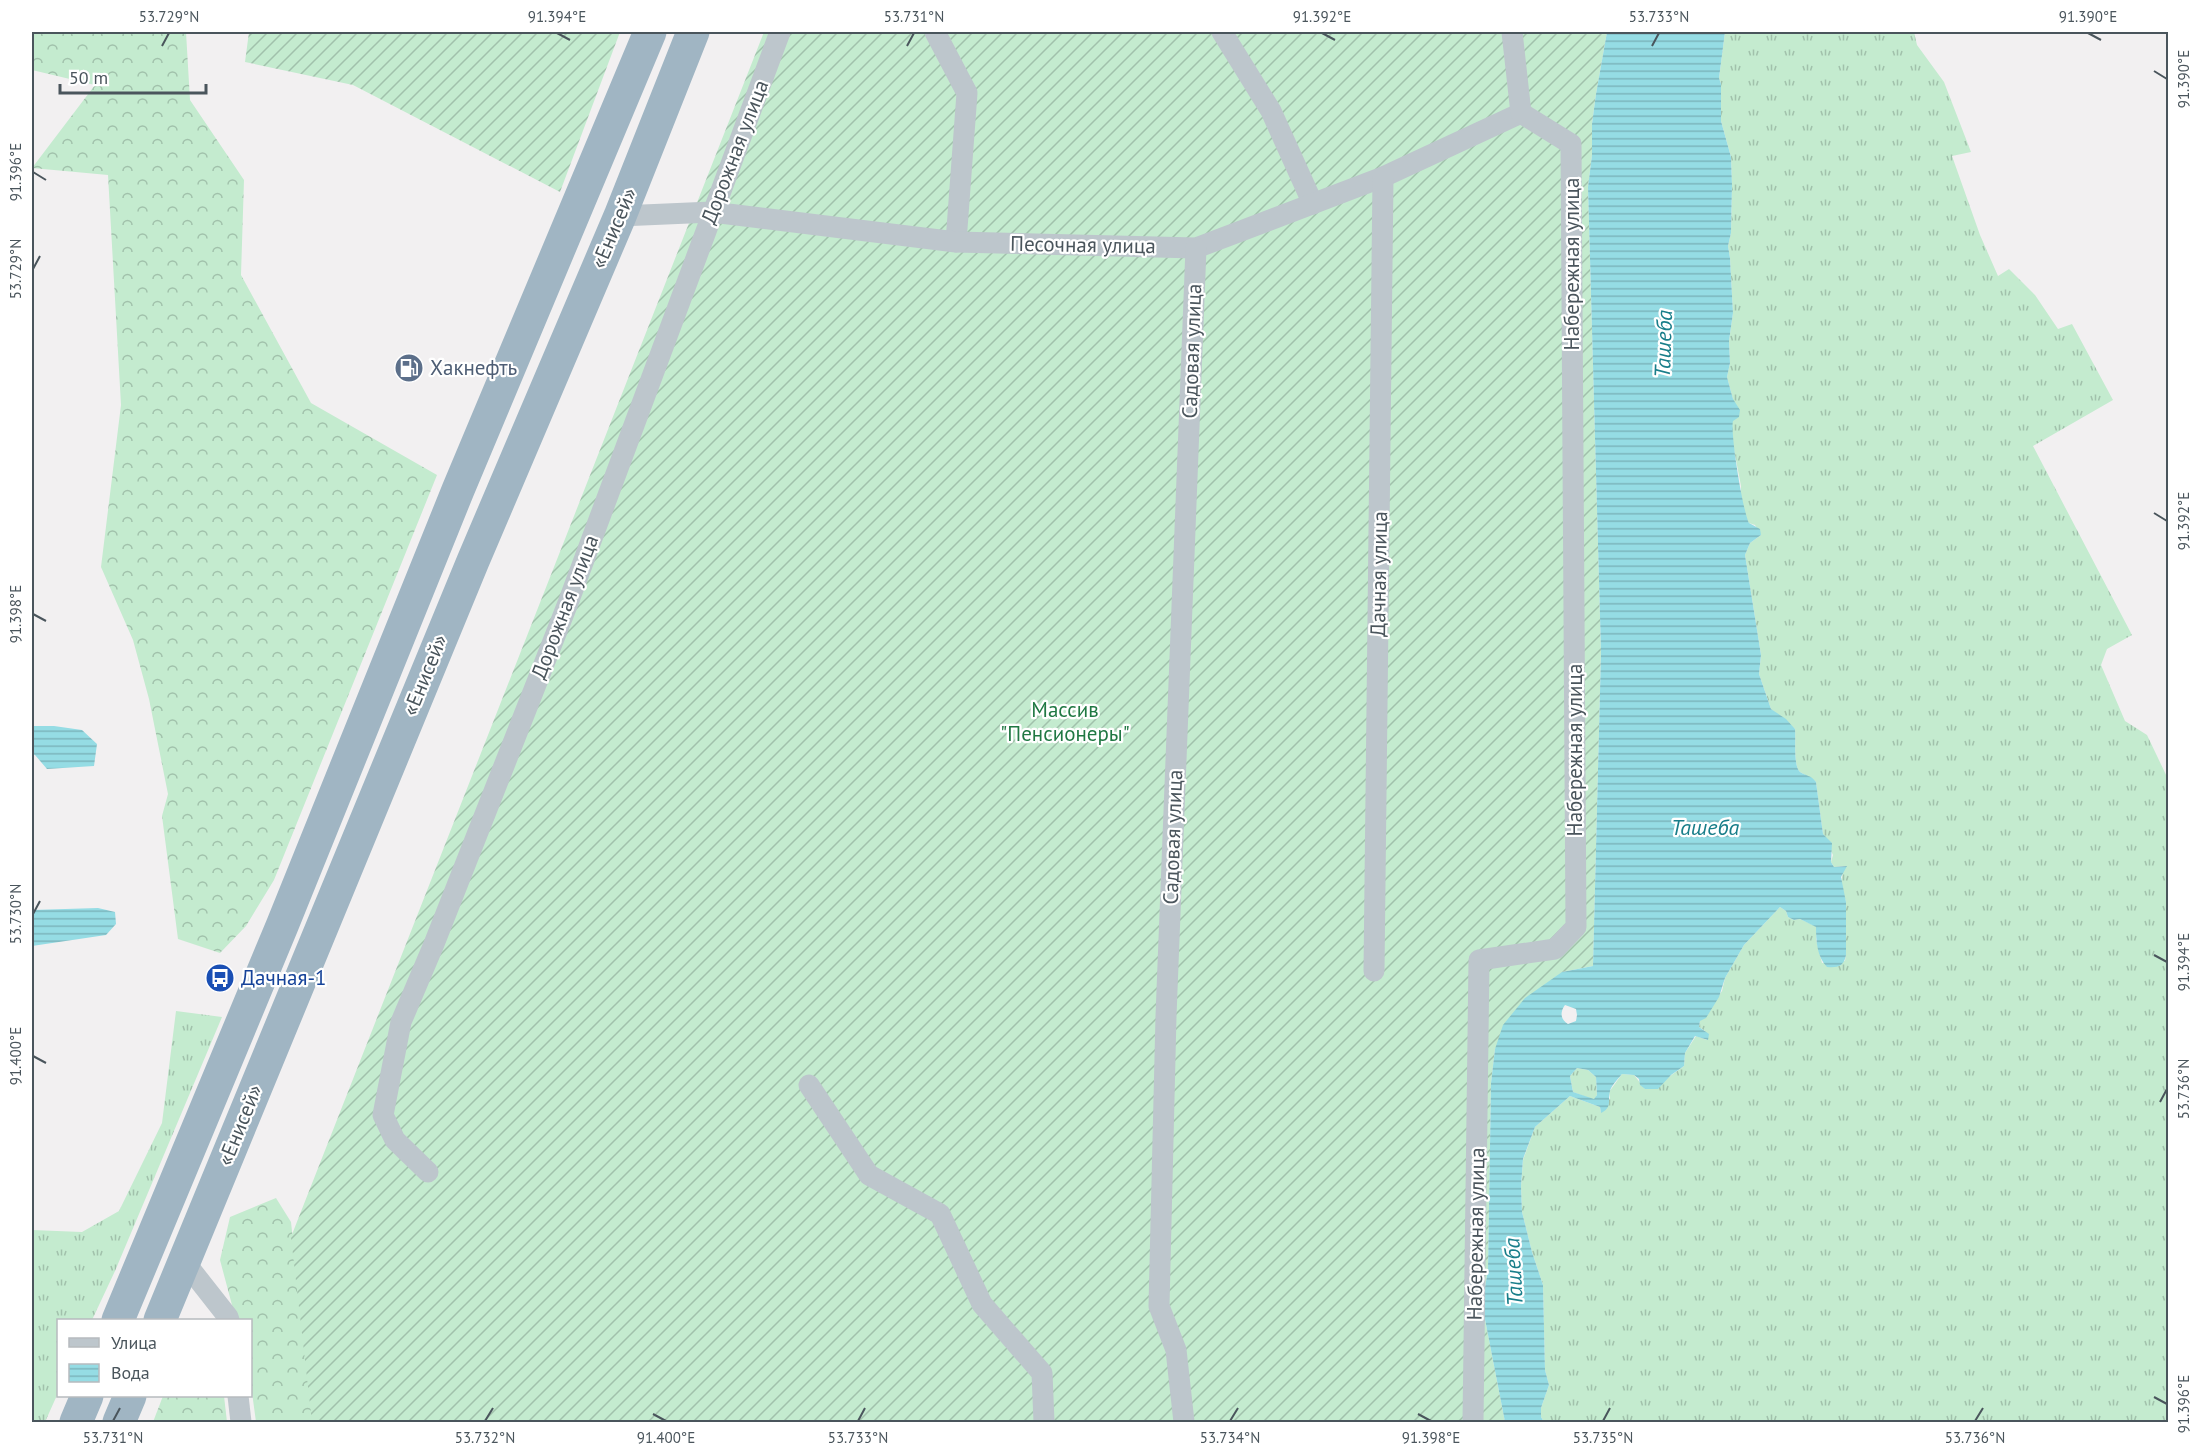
<svg xmlns="http://www.w3.org/2000/svg" width="2200" height="1454" font-family="'PT Sans',sans-serif">
	<style>
		.grass { fill: url(#grass-tufts) }
		.forest { fill: url(#forest-crowns) }
		.garden { fill: url(#garden-furrows) }
		.water { fill: url(#water-rules); fill-rule: evenodd }
		.lines { fill: none; stroke-linecap: round; stroke-linejoin: round }
		.minor { stroke: #bdc6cc; stroke-width: 21 }
		.trunk { stroke: #a0b5c3; stroke-width: 33 }
		.ticks { fill: none; stroke: #4a555c; stroke-width: 2 }
		.labels { text-anchor: middle; stroke-width: 4.5; stroke-linejoin: round; paint-order: stroke }
		.street-label { font-size: 21px; fill: #4a555c; stroke: #fff }
		.service-label { font-size: 21px; fill: #4e5e75; stroke: #fff; text-anchor: start }
		.park-label { font-size: 21px; fill: #207843; stroke: #fff }
		.transit-label { font-size: 21px; fill: #164399; stroke: #fff; text-anchor: start }
		.water-label { font-size: 22px; font-style: italic; fill: #197e8a; stroke: #fff }
		.neatline { fill: none; stroke: #4a555c; stroke-width: 2 }
		.ticks-label { font-size: 15px; text-anchor: middle; fill: #4a555c }
	</style>
	<defs>
		<pattern id="grass-tufts" width="24" height="20" patternUnits="userSpaceOnUse" patternTransform="scale(1.5)"><rect width="24" height="20" fill="#c4ebcf"/><path d="M3 7l-1-3M5 7V3M7 7l1-3M15 17l-1-3M17 17v-4M19 17l1-3" fill="none" stroke="#a1c1ab"/></pattern>
		<pattern id="forest-crowns" width="20" height="18" patternUnits="userSpaceOnUse" patternTransform="scale(1.5)"><rect width="20" height="18" fill="#c4ebcf"/><path d="M2 6a3 3 0 1 1 6 0M12 15a3 3 0 1 1 6 0" fill="none" stroke="#a1c1ab"/></pattern>
		<pattern id="garden-furrows" width="10" height="10" patternUnits="userSpaceOnUse" patternTransform="scale(1.5)"><rect width="10" height="10" fill="#c4ebcf"/><path d="M-1 1l2-2M0 10L10 0M9 11l2-2" fill="none" stroke="#a1c1ab"/></pattern>
		<pattern id="water-rules" width="6" height="5" patternUnits="userSpaceOnUse" patternTransform="scale(1.5)"><rect width="6" height="5" fill="#95dce4"/><path d="M0 2.5h6" fill="none" stroke="#7cb5bc"/></pattern>
	</defs>
	<rect width="100%" height="100%" fill="#f2f0f1"/>
	<g class="grass">
		<path d="M1725,32H1914L1917,45L1944,82L1971,152L1952,156L1980,235L1998,276L2009,269L2035,295L2058,329L2072,324L2113,400L2033,446L2132,635L2107,649L2101,665L2125,721L2147,735L2168,779V1422H1544L1541,1417V1408L1549,1385L1545,1370L1543,1285L1532,1252L1522,1212L1521,1186L1523,1160L1535,1127L1570,1096L1600,1107L1601,1113L1610,1098L1609,1092L1622,1074L1634,1075L1645,1089H1652L1684,1066L1685,1053L1696,1036L1707,1040L1705,1031L1699,1027L1700,1021L1722,991L1725,978L1744,945L1780,907L1786,911L1788,917L1794,920L1800,919L1817,927L1816,939L1822,963L1845,961L1846,954V902L1841,884L1843,871L1846,866L1834,867L1831,862L1833,855L1823,834L1816,782C1811,777 1805,775 1800,772C1793,766 1796,738 1795,729L1771,709L1759,674L1761,655L1745,555L1750,543L1761,535L1755,525L1749,523L1746,518L1741,499V486L1731,434L1733,399L1727,377L1730,363L1729,341L1733,313L1730,258L1728,246L1731,233L1732,185L1731,157L1721,121V84L1719,78Z"/>
		<polygon points="176,1011 222,1017 115,1271 92,1320 58,1320 58,1393 45,1422 32,1422 32,1230 82,1232 119,1211 162,1123"/>
		<polygon points="1577,1068 1588,1070 1596,1077 1597,1095 1594,1100 1573,1092 1570,1076"/>
	</g>
	<g class="forest">
		<polygon points="32,32 186,32 190,100 244,180 241,275 311,403 437,475 274,880 246,926 220,953 178,939 162,816 168,794 149,699 133,640 101,567 121,405 108,175 32,168 95,85 32,70"/>
		<polygon points="276,1198 291,1222 313,1422 256,1422 251,1385 250,1320 236,1320 220,1260 230,1217"/>
		<polygon points="163,1396 224,1396 227,1422 153,1422"/>
	</g>
	<g class="garden">
		<polygon points="249,32 620,32 560,192 353,85 245,62"/>
		<polygon points="764,32 1607,32 1596,94 1592,124 1592,155 1588,187 1601,652 1593,966 1562,972 1495,1049 1491,1083 1488,1270 1482,1304 1505,1422 312,1422 291,1237"/>
	</g>
	<g class="water">
		<path d="M1607,32H1725L1719,78L1721,84V121L1731,157L1732,185L1731,233L1728,246L1730,258L1733,313L1729,341L1730,363L1727,377L1733,399L1740,410L1739,417L1733,421C1730,433 1743,512 1749,523L1760,529L1761,535L1750,543L1745,555L1761,655L1759,674L1771,709L1786,719L1795,729C1796,738 1793,766 1800,772C1806,776 1811,775 1816,782L1823,834L1832,843L1831,862L1834,867L1847,866L1841,877L1846,902V955C1844,966 1838,968 1827,967C1817,957 1816,941 1816,927L1800,919L1794,920L1788,917L1786,911L1780,907L1744,945L1725,978L1719,997L1706,1018L1700,1021L1699,1027L1709,1034L1708,1040L1695,1036L1685,1053L1684,1066L1671,1075L1658,1089H1645L1640,1085L1639,1079L1634,1075L1622,1074C1618,1079 1611,1086 1610,1091C1607,1101 1613,1107 1601,1113L1600,1107L1570,1096L1535,1127L1523,1159L1521,1186L1522,1212L1532,1252L1543,1285L1545,1370L1549,1385L1541,1408V1417L1544,1422H1505L1482,1304L1488,1270L1491,1083L1495,1049L1503,1025L1525,998L1562,972L1593,966L1601,652L1588,187L1592,155V124L1596,94ZM1565,1005L1576,1009L1577,1015L1576,1021L1568,1024C1560,1019 1560,1012 1565,1005ZM1577,1068L1588,1070L1596,1077L1597,1095L1594,1099L1573,1092L1570,1076Z"/>
		<polygon points="32,726 54,726 82,730 97,744 94,766 47,769 35,755 32,754"/>
		<polygon points="98,908 115,912 116,924 106,935 32,946 32,910"/>
	</g>
	<g class="lines">
		<g class="minor">
			<polyline points="935,32 967,93 956,242"/>
			<polyline points="1222,32 1271,111 1313,204"/>
			<polyline points="620,216 712,212 956,242 1196,248 1383,177 1521,113"/>
			<polyline points="1374,971 1383,177"/>
			<polyline points="809,1085 869,1175 940,1214 982,1304 1042,1373 1044,1422"/>
			<polyline points="428,1172 395,1140 383,1115 401,1022 434,944 568,603 780,32"/>
			<polyline points="184,1261 228,1317 229,1320"/>
			<polyline points="238,1396 241,1422"/>
			<polyline points="1184,1422 1176,1350 1159,1306 1166,1016 1196,248"/>
			<polyline points="1473,1422 1479,960 1555,949 1576,927 1571,144 1521,113 1512,32"/>
		</g>
		<g class="trunk">
			<polyline points="118,1320 282,926 458,490 650,32"/>
			<polyline points="160,1320 473,561 620,216 693,32"/>
			<polyline points="76,1422 87,1396"/>
			<polyline points="119,1422 130,1396"/>
		</g>
	</g>
	<path class="ticks" d="M557,33L570,40M1322,33L1335,40M2088,33L2101,40M162,46L169,33M907,46L914,33M1652,46L1659,33M2154,71L2167,79M33,172L46,180M33,269L40,256M2154,513L2167,521M33,614L46,621M33,914L40,901M2154,955L2167,962M33,1056L46,1063M2160,1102L2167,1089M2154,1397L2167,1404M653,1414L666,1421M1418,1414L1431,1421M113,1421L120,1408M485,1421L493,1408M858,1421L865,1408M1230,1421L1238,1408M1603,1421L1610,1408M1975,1421L1983,1408"/>
	<defs>
		<g id="fuel-disc" transform="scale(1.5)"><circle r="9.5" fill="#5c6f8a" stroke="#fff"/><path d="M-5.5-6h7V0h2V4h1.3V-2.5L3-4.5l.8-.8L6-3V5H2.5V1h-1V6h-7ZM-4.2-4.7v3.2H.2V-4.7Z" fill="#fff"/></g>
		<g id="bus-disc" transform="scale(1.5)"><circle r="9.5" fill="#1a4fb4" stroke="#fff"/><path d="M-5-6H5V4H4V6H2V4H-2V6H-4V4H-5ZM-3.5-4V0h7V-4ZM-3.5 1.2v1.5H-2V1.2ZM2 1.2v1.5H3.5V1.2Z" fill="#fff"/></g>
	</defs>
	<g fill-rule="evenodd">
		<use href="#fuel-disc" x="409" y="368"/>
		<use href="#bus-disc" x="220" y="978"/>
	</g>
	<g class="labels">
		<g class="street-label">
			<text transform="translate(735 152) rotate(-69)" y="7">Дорожная улица</text>
			<text transform="translate(614 228) rotate(-67)" y="7">«Енисей»</text>
			<text transform="translate(1083 245) rotate(1)" y="7">Песочная улица</text>
			<text transform="translate(1572 264) rotate(-90)" y="7">Набережная улица</text>
			<text transform="translate(1192 351) rotate(-88)" y="7">Садовая улица</text>
			<text transform="translate(1379 574) rotate(-89)" y="7">Дачная улица</text>
			<text transform="translate(565 607) rotate(-69)" y="7">Дорожная улица</text>
			<text transform="translate(425 675) rotate(-68)" y="7">«Енисей»</text>
			<text transform="translate(1575 750) rotate(-90)" y="7">Набережная улица</text>
			<text transform="translate(1173 837) rotate(-88)" y="7">Садовая улица</text>
			<text transform="translate(240 1125) rotate(-68)" y="7">«Енисей»</text>
			<text transform="translate(1476 1234) rotate(-89)" y="7">Набережная улица</text>
		</g>
		<g class="service-label">
			<text x="430" y="375">Хакнефть</text>
		</g>
		<g class="park-label">
			<text x="1065" y="717">Массив<tspan x="1065" dy="24">"Пенсионеры"</tspan></text>
		</g>
		<g class="transit-label">
			<text x="241" y="985">Дачная-1</text>
		</g>
		<g class="water-label">
			<text transform="translate(1663 344) rotate(-88)" y="8">Ташеба</text>
			<text x="1705" y="835">Ташеба</text>
			<text transform="translate(1513 1272) rotate(-93)" y="8">Ташеба</text>
		</g>
	</g>
	<rect width="2200" height="1454" fill="none" stroke="#ffffff" stroke-width="66"/>
	<rect x="57" y="1319" width="195" height="78" fill="#ffffff" stroke="#b7bbbe" stroke-width="1.5"/>
	<rect x="69" y="1338" width="30" height="9" fill="#bdc6cc" stroke="#b7bbbe" stroke-width="1.5"/>
	<text x="111" y="1349" font-size="18" fill="#4a555c">Улица</text>
	<rect x="69" y="1364" width="30" height="18" fill="url(#water-rules)" stroke="#b7bbbe" stroke-width="1.5"/>
	<text x="111" y="1379" font-size="18" fill="#4a555c">Вода</text>
	<path d="M60 84v9h146v-9" fill="none" stroke="#4a555c" stroke-width="3"/>
	<text x="69" y="84" font-size="18" fill="#4a555c" stroke="#ffffff" stroke-width="4.5" paint-order="stroke">50 m</text>
	<rect x="33" y="33" width="2134" height="1388" class="neatline"/>
	<g class="ticks-label">
		<text x="169" y="22">53.729°N</text>
		<text x="557" y="22">91.394°E</text>
		<text x="914" y="22">53.731°N</text>
		<text x="1322" y="22">91.392°E</text>
		<text x="1659" y="22">53.733°N</text>
		<text x="2088" y="22">91.390°E</text>
		<text transform="translate(2184 79) rotate(-90)" y="5">91.390°E</text>
		<text transform="translate(16 172) rotate(-90)" y="5">91.396°E</text>
		<text transform="translate(16 269) rotate(-90)" y="5">53.729°N</text>
		<text transform="translate(2184 521) rotate(-90)" y="5">91.392°E</text>
		<text transform="translate(16 614) rotate(-90)" y="5">91.398°E</text>
		<text transform="translate(16 914) rotate(-90)" y="5">53.730°N</text>
		<text transform="translate(2184 962) rotate(-90)" y="5">91.394°E</text>
		<text transform="translate(16 1056) rotate(-90)" y="5">91.400°E</text>
		<text transform="translate(2184 1089) rotate(-90)" y="5">53.736°N</text>
		<text transform="translate(2184 1404) rotate(-90)" y="5">91.396°E</text>
		<text x="113" y="1443">53.731°N</text>
		<text x="485" y="1443">53.732°N</text>
		<text x="666" y="1443">91.400°E</text>
		<text x="858" y="1443">53.733°N</text>
		<text x="1230" y="1443">53.734°N</text>
		<text x="1431" y="1443">91.398°E</text>
		<text x="1603" y="1443">53.735°N</text>
		<text x="1975" y="1443">53.736°N</text>
	</g>
</svg>
